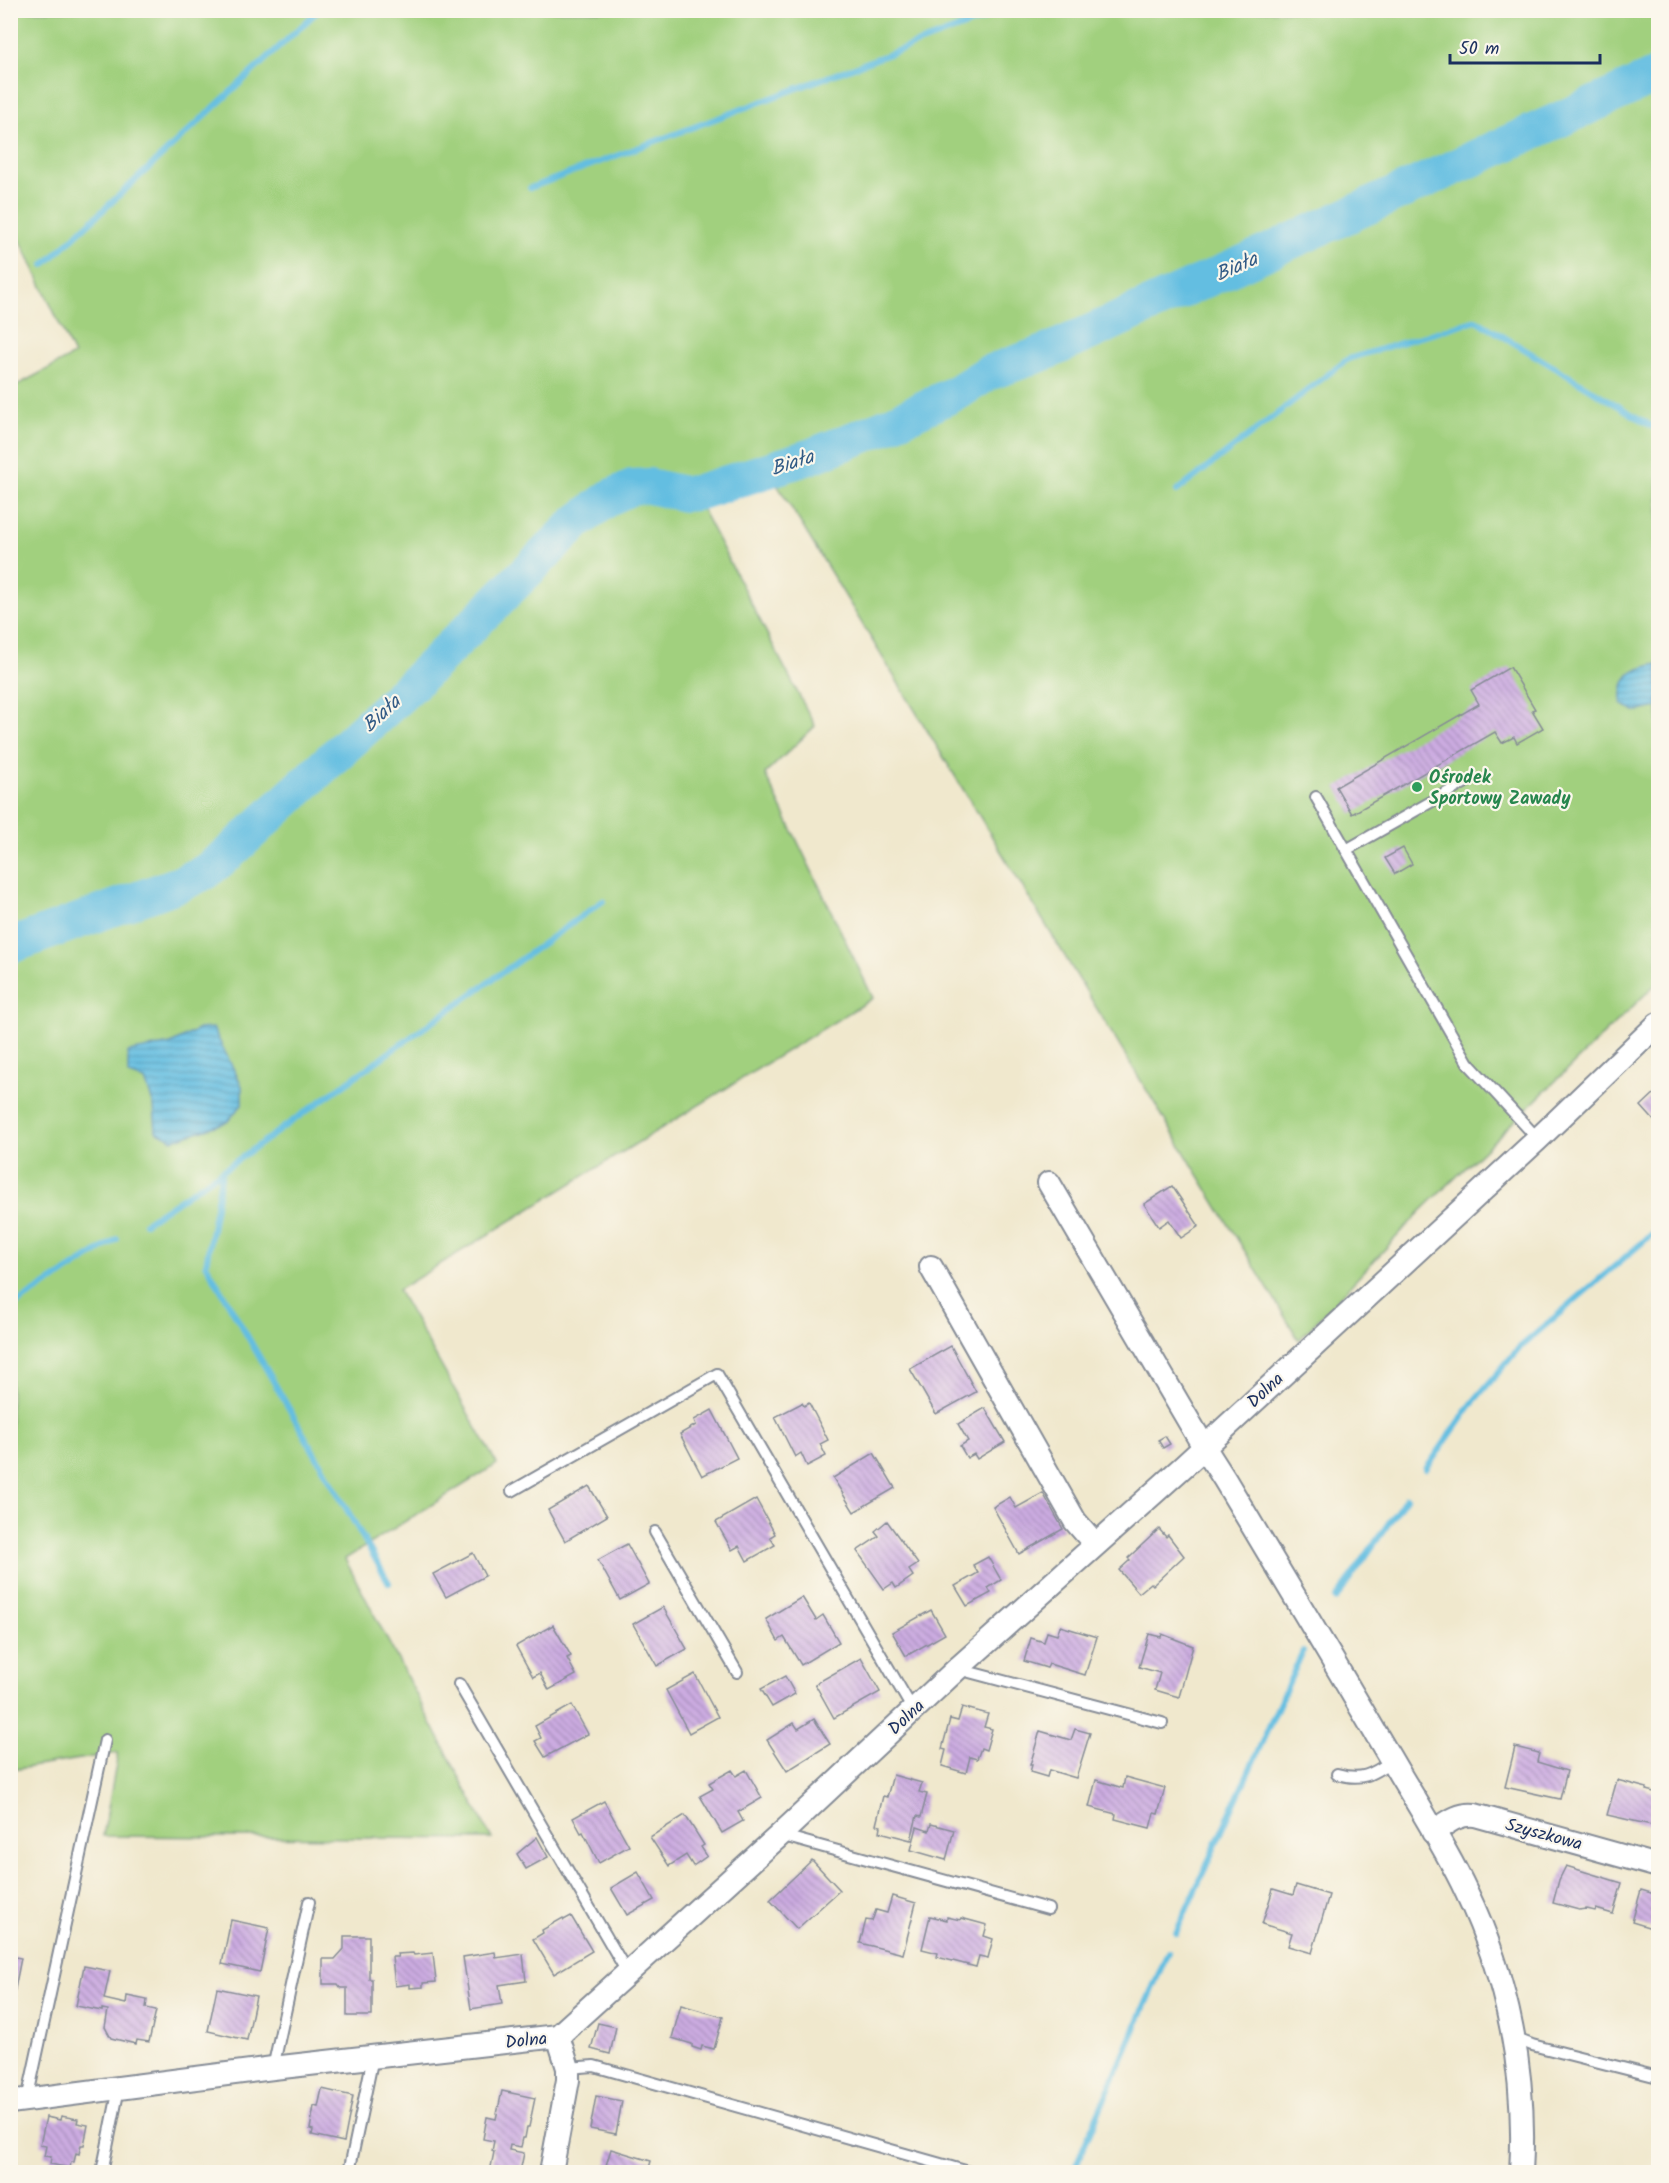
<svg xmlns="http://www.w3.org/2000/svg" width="1669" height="2183" font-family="Kalam,sans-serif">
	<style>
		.grass { fill: #a1d07e; stroke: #5e806e; stroke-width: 1.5 }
		.water { fill: url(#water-rules); stroke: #3f76a0; stroke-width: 1.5 }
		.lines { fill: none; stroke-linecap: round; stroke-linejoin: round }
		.stream { stroke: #63bee1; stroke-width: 6 }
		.river { stroke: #63bee1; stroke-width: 36 }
		.building { fill: url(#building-back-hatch) }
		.lane-casing { stroke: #868c96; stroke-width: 14 }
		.street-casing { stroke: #868c96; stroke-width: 26 }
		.lane { stroke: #fff; stroke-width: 10 }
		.street { stroke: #fff; stroke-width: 22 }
		.leisure-dot { fill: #2e9e5b; stroke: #fbf7ec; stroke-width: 2 }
		.labels { text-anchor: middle; stroke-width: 4.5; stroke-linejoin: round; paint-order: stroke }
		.leisure-label { font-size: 18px; font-weight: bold; fill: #27864d; stroke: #fbf7ec; text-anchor: start }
		.street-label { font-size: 18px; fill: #1b2f5e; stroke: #fbf7ec }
		.water-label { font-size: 20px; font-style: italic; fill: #315a85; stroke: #fbf7ec }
	</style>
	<defs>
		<pattern id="water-rules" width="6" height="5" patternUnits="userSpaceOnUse" patternTransform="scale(1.5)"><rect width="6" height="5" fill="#63bee1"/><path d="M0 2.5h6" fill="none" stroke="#519bba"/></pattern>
		<pattern id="building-back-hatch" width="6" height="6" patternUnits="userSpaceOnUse" patternTransform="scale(1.5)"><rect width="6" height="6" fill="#ccace1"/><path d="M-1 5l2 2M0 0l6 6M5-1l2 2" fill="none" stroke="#a58cba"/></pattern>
	</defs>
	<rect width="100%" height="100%" fill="#fbf7ec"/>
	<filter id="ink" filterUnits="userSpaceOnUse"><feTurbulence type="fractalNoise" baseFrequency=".0167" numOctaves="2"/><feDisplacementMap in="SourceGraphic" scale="12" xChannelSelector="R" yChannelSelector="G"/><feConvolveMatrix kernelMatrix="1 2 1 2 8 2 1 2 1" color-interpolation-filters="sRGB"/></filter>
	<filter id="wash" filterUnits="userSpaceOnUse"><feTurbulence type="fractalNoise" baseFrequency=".008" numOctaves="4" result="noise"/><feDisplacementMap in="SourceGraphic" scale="24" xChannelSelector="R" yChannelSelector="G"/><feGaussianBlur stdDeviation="1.35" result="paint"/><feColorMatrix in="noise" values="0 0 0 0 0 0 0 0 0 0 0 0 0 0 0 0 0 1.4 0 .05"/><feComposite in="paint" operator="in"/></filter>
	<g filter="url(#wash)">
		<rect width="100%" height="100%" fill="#f0e8cd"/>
		<polygon class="grass" points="11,11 1658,11 1658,982 1421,1211 1299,1340 775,481 702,509 815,726 765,774 873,998 398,1290 497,1464 345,1559 492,1839 103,1836 118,1753 11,1770 10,389 74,355 11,220"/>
		<g class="water">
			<path d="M1658,664V707L1635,712L1622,704C1620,674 1632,669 1658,664Z"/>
			<polygon points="213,1028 242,1086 242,1105 227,1122 173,1140 156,1131 154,1106 145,1080 128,1075 128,1052 171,1044 199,1029"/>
		</g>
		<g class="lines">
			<g class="stream">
				<polyline points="530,188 983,19"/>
				<polyline points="44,265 319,10"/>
				<polyline points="1177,491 1348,359 1476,320 1658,430"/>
				<polyline points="222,1171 206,1264 389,1583"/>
				<polyline points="145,1223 222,1171 603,901"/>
				<polyline points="10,1308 117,1239"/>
				<polyline points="1426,1469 1473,1402 1519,1348 1658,1229"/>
				<polyline points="1336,1599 1406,1498"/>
				<polyline points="1176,1933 1303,1651"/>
				<polyline points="1073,2172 1168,1952"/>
			</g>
			<polyline class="river" points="10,946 182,883 205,872 227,855 414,683 576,523 609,498 632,487 649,486 684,494 696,493 809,457 884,427 958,392 988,373 1047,352 1658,75"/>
		</g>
		<g id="blocks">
			<g class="building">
				<polygon points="1510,667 1535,709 1532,710 1543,728 1517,743 1514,737 1502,743 1495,732 1352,814 1336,787 1479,704 1471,690"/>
				<polygon points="1403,848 1412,864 1395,874 1385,858"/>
				<polygon points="1658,1090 1658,1125 1641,1106"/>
				<polygon points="1172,1186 1199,1226 1181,1238 1169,1220 1159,1227 1144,1204"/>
				<polygon points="951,1346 976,1392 936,1414 910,1369"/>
				<polygon points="802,1403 804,1406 809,1403 828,1440 820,1444 826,1456 807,1466 801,1453 795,1457 775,1417"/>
				<polygon points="985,1408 1005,1442 977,1459 974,1454 967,1458 960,1446 968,1441 958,1424"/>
				<polygon points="712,1410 737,1458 702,1476 680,1434 696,1425 694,1420"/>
				<polygon points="1165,1436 1170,1444 1163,1448 1158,1440"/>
				<polygon points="874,1453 895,1488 854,1512 833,1478"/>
				<polygon points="589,1486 607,1516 565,1541 548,1510"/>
				<polygon points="1043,1493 1063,1529 1019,1554 993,1507 1010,1497 1016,1508"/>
				<polygon points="756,1499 775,1534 770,1537 775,1545 747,1561 739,1546 732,1550 716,1522"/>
				<polygon points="887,1521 918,1564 909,1570 913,1576 896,1588 893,1583 884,1589 857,1551 879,1536 875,1531"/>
				<polygon points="1159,1529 1166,1537 1168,1535 1184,1556 1153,1585 1151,1583 1139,1593 1119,1570 1130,1560 1128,1558"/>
				<polygon points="627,1544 649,1584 620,1600 598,1560"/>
				<polygon points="473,1553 485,1576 446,1597 433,1574"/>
				<polygon points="988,1557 1001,1580 988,1588 991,1593 967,1606 955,1586 978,1573 973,1565"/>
				<polygon points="802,1597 816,1620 823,1615 839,1642 801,1665 784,1637 778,1641 766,1619"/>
				<polygon points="663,1607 687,1649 657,1666 633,1624"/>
				<polygon points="931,1610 945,1634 906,1656 892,1632"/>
				<polygon points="553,1625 571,1656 567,1658 576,1675 549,1690 540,1673 533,1677 516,1646"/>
				<polygon points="1060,1626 1097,1637 1085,1675 1049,1664 1047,1668 1024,1661 1031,1638 1044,1642 1047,1632 1057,1635"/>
				<polygon points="1149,1634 1161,1637 1162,1634 1193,1646 1179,1697 1155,1690 1160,1673 1139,1667"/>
				<polygon points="861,1658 880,1692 834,1718 815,1684"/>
				<polygon points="695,1674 718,1717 689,1733 666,1690"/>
				<polygon points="785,1676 795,1694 772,1707 761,1689"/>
				<polygon points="572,1705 588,1734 545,1757 535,1741 541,1738 535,1726"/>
				<polygon points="962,1707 988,1714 984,1727 992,1729 986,1750 981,1748 977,1759 970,1757 966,1773 942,1766 946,1750 942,1749 950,1719 958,1721"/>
				<polygon points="814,1719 830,1744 787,1771 767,1740 794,1723 798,1729"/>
				<polygon points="1075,1729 1090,1733 1076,1778 1049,1770 1047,1777 1030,1772 1032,1765 1030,1765 1040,1731 1071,1740"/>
				<polygon points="1515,1747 1539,1753 1537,1762 1567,1771 1560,1799 1505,1787"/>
				<polygon points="732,1770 736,1776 746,1770 762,1798 738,1812 743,1821 722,1833 700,1796 713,1789 709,1783"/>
				<polygon points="893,1775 922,1783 919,1792 927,1794 921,1817 917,1816 911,1840 880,1832 881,1826 876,1825 883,1796 887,1797"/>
				<polygon points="1125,1777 1165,1788 1158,1814 1154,1813 1150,1828 1115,1819 1116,1814 1089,1807 1096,1780 1123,1788"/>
				<polygon points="1617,1780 1647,1788 1646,1790 1658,1793 1658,1818 1656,1826 1607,1815"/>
				<polygon points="604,1801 629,1846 599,1863 583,1832 581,1833 573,1818"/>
				<polygon points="685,1815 704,1845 701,1847 707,1856 693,1866 686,1855 669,1866 650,1837"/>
				<polygon points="931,1824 954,1830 946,1860 911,1850 917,1827 929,1831"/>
				<polygon points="537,1837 548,1857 526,1869 517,1854"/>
				<polygon points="812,1860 840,1890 797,1929 770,1900"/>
				<polygon points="1566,1866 1622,1883 1613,1914 1596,1909 1595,1911 1587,1909 1579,1910 1553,1903 1559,1880"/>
				<polygon points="638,1872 654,1900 627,1915 611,1888"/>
				<polygon points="1296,1885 1329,1895 1312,1953 1288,1946 1292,1933 1262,1924 1273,1889 1293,1895"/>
				<polygon points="1641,1890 1658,1895 1658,1930 1632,1922"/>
				<polygon points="892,1896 916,1903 903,1954 860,1943 866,1920 872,1921 876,1910 887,1913"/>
				<polygon points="571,1916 592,1951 554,1974 533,1939 543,1933 542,1930 563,1918 564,1920"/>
				<polygon points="930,1916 947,1920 947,1917 960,1920 961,1918 987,1925 984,1936 993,1939 988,1958 979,1956 976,1967 937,1957 938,1953 922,1949"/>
				<polygon points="231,1920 269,1928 260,1972 222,1964"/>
				<polygon points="344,1936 369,1936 369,1979 372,1979 372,2016 347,2016 347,1988 341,1988 338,1984 323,1984 323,1959 335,1959 344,1949"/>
				<polygon points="495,1952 496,1958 523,1954 526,1981 499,1985 502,2004 471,2009 463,1957"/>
				<polygon points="413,1953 414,1955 433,1953 436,1982 423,1983 423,1987 410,1988 410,1984 395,1986 392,1957 398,1957 397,1954"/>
				<polygon points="10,1956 21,1958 13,1999 10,1999"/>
				<polygon points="84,1966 110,1971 104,1999 126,2004 127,1996 147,2000 146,2008 156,2010 149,2042 137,2040 136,2044 111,2038 105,2027 108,2010 102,2009 102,2011 76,2006"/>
				<polygon points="217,1988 256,1996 247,2040 208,2031"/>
				<polygon points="681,2005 723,2017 714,2049 702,2046 701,2050 692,2047 692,2044 672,2038"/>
				<polygon points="598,2023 616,2027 610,2054 591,2049"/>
				<polygon points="322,2089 353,2096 344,2142 312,2135 313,2130 310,2129 314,2106 318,2107"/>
				<polygon points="502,2091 535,2098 529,2127 527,2127 525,2138 523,2138 521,2147 510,2145 509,2150 524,2153 520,2172 490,2172 494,2152 492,2151 494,2141 483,2139 487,2117 496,2119"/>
				<polygon points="596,2096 622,2101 616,2134 590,2129"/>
				<polygon points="61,2116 78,2119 77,2123 88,2125 84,2145 81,2145 79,2154 76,2153 74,2162 71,2162 70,2168 50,2164 51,2157 44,2156 46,2146 40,2145 46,2117 60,2120"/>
				<polygon points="611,2149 651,2161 648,2172 604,2172"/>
			</g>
		</g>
	</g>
	<g filter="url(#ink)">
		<use href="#blocks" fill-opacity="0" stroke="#868c96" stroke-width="1.5"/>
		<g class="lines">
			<g class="lane-casing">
				<g id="lane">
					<polyline points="1316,797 1468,1063 1538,1139"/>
					<polyline points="1346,850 1466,782"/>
					<polyline points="512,1491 717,1374 913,1710"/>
					<polyline points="655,1532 737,1672"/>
					<polyline points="958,1669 1162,1723"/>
					<polyline points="459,1684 627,1972"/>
					<path d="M1337,1774C1362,1781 1371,1775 1392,1761"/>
					<polyline points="780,1835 1048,1909"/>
					<polyline points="1514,2038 1532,2045 1658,2077"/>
					<polyline points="273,2068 309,1902"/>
					<polyline points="568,2068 594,2066 969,2172"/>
					<polyline points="27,2100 105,1740"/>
					<polyline points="102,2172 119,2088"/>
					<polyline points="349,2172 373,2057"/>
				</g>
			</g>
			<g class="street-casing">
				<g id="street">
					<path d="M1049,1183L1204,1447L1225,1480C1281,1573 1337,1667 1392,1761C1417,1804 1445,1846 1466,1891C1508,1978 1527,2076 1521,2172"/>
					<polyline points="931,1267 1075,1521 1095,1544"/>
					<path d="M1433,1832C1447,1823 1458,1813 1475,1815L1658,1866"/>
					<polyline points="10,2102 273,2068 558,2036 780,1835 957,1669 1184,1466 1538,1139 1658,1024"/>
					<polyline points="551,2172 568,2080 568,2068 558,2036"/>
				</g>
			</g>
			<use href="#lane" class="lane"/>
			<use href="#street" class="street"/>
		</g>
	</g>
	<circle class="leisure-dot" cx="1417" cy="787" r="6"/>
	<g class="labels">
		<g class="leisure-label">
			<text x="1429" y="783">Ośrodek<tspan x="1429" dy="21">Sportowy Zawady</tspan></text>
		</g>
		<g class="street-label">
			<text transform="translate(1265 1390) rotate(-43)" y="6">Dolna</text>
			<text transform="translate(906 1717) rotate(-43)" y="6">Dolna</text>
			<text transform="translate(1544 1834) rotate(15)" y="6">Szyszkowa</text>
			<text transform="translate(526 2040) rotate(-6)" y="6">Dolna</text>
		</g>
		<g class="water-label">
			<text transform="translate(1236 266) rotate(-24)" y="7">Biała</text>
			<text transform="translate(792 462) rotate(-18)" y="7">Biała</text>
			<text transform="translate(381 713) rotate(-43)" y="7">Biała</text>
		</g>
	</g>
	<rect width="1669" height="2183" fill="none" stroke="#fbf7ec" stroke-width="36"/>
	<path d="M1450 54v9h150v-9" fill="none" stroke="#1b2f5e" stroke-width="3"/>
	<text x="1459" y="54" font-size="18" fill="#1b2f5e" stroke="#fbf7ec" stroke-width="4.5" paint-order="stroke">50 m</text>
</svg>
